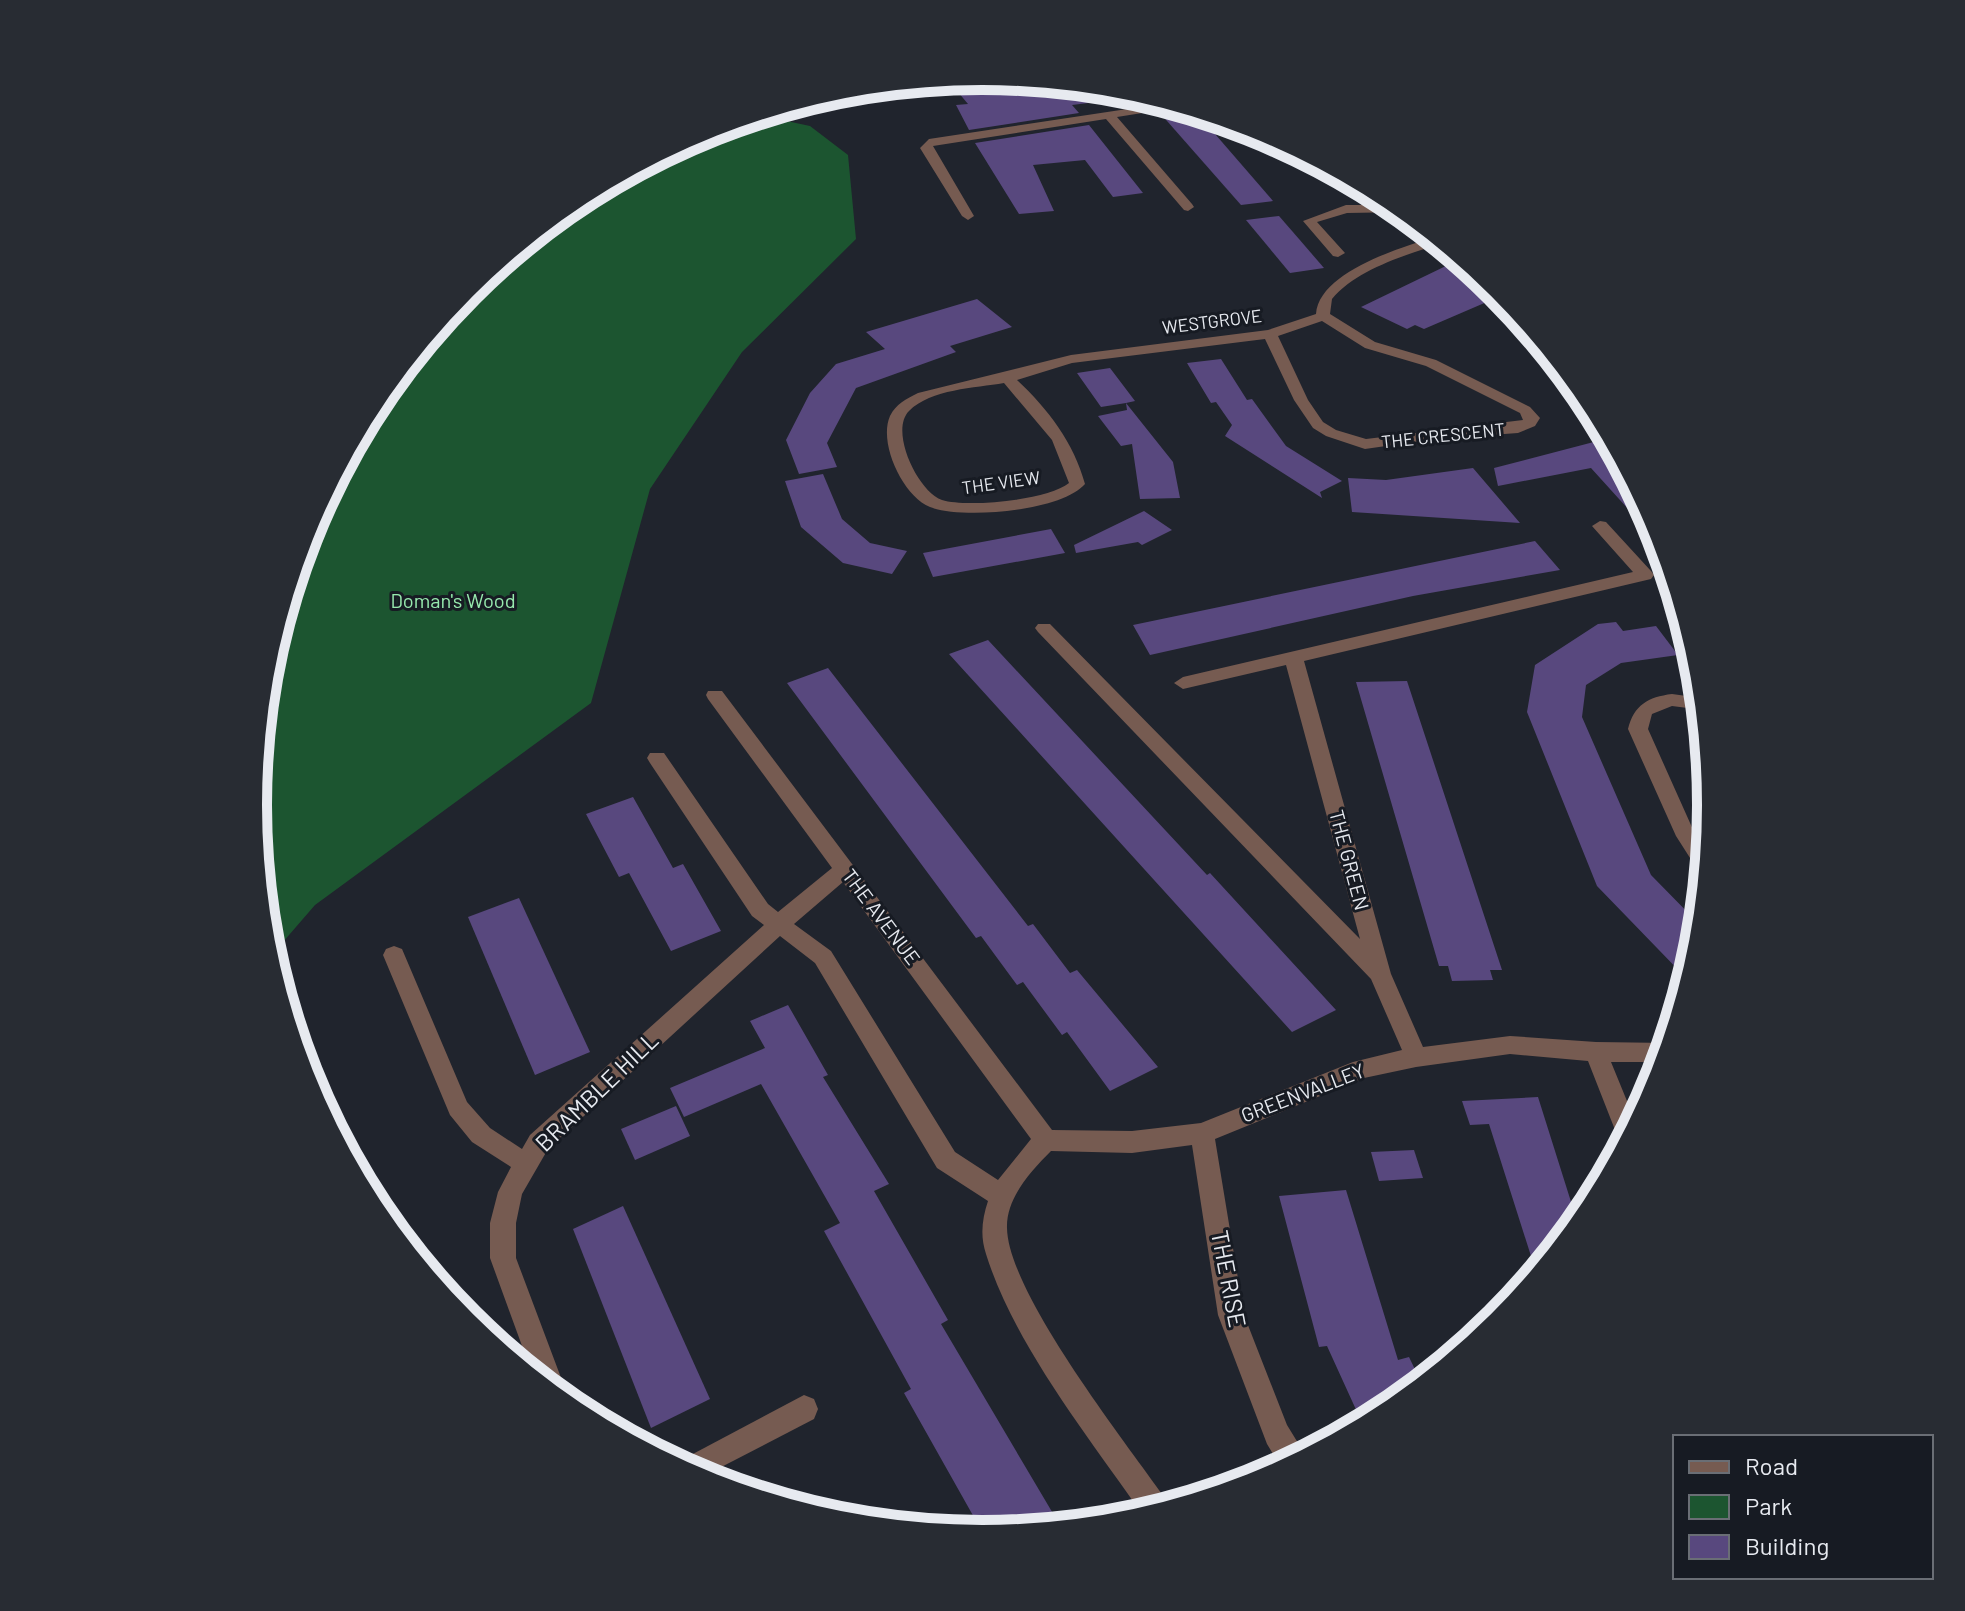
<svg xmlns="http://www.w3.org/2000/svg" width="1965" height="1611" font-family="Barlow,sans-serif">
	<style>
		.green { fill: #1c5530 }
		.building { fill: #58487e }
		.lines { fill: none; stroke-linecap: round; stroke-linejoin: round }
		.minor { fill: #765b51; fill-rule: evenodd }
		.labels { text-anchor: middle; stroke-width: 6; stroke-linejoin: round; paint-order: stroke }
		.far-street-label { font-size: 18px; fill: #e7eaf0; stroke: #171b23 }
		.park-label { font-size: 20px; fill: #97eaae; stroke: #171b23 }
		.street-label { font-size: 20px; fill: #e7eaf0; stroke: #171b23 }
		.near-street-label { font-size: 24px; fill: #e7eaf0; stroke: #171b23 }
		.rim { fill: none; stroke: #e7eaf0; stroke-width: 10 }
	</style>
	<rect width="100%" height="100%" fill="#20242d"/>
	<polygon class="green" points="758,115 810,126 848,155 856,239 742,352 650,489 591,703 315,905 270,957 253,805 267,663 309,526 376,400 467,289 578,199 704,131"/>
	<g class="building">
		<polygon points="1008,78 1112,89 1112,100 1072,105 1079,113 969,130 956,105 968,104 953,86"/>
		<polygon points="1183,108 1196,112 1273,201 1241,205 1160,113"/>
		<polygon points="1089,125 1143,193 1113,197 1085,160 1033,165 1054,211 1019,214 975,143"/>
		<polygon points="1279,216 1299,239 1324,268 1290,273 1246,220"/>
		<polygon points="1450,264 1490,283 1503,295 1424,329 1415,325 1407,329 1361,307"/>
		<polygon points="977,299 1012,327 950,346 956,352 856,388 827,443 837,467 799,474 786,440 810,393 836,364 885,349 866,332"/>
		<polygon points="1221,359 1247,400 1252,399 1286,446 1342,481 1320,492 1322,498 1225,436 1232,425 1216,402 1211,403 1187,363"/>
		<polygon points="1110,368 1135,401 1126,403 1173,462 1180,498 1140,499 1132,444 1121,446 1098,416 1127,410 1126,403 1101,407 1077,373"/>
		<polygon points="1609,438 1656,526 1648,531 1591,468 1498,486 1494,468"/>
		<polygon points="1473,468 1520,523 1352,512 1348,478 1386,480"/>
		<polygon points="823,474 842,519 870,543 907,551 892,574 843,563 801,527 785,481"/>
		<polygon points="1144,511 1172,530 1142,545 1138,542 1076,553 1074,545"/>
		<polygon points="1051,529 1065,553 933,577 923,553"/>
		<polygon points="1535,541 1560,570 1413,596 1150,655 1133,625"/>
		<polygon points="1616,622 1623,631 1656,626 1678,655 1621,663 1586,685 1582,717 1651,875 1700,925 1688,980 1597,886 1527,712 1535,665 1598,624"/>
		<polygon points="988,640 1207,875 1210,873 1336,1010 1292,1032 949,654"/>
		<polygon points="828,668 1028,926 1033,924 1070,973 1077,970 1158,1067 1110,1091 1067,1032 1062,1035 1023,982 1017,985 981,936 976,938 787,683"/>
		<polygon points="1407,681 1502,970 1490,970 1493,980 1452,981 1448,966 1439,966 1356,682"/>
		<polygon points="633,797 673,868 683,864 721,931 671,951 629,873 619,877 586,814"/>
		<polygon points="519,898 590,1052 535,1075 468,917"/>
		<polygon points="788,1005 828,1075 823,1077 889,1184 874,1191 948,1320 941,1324 1061,1527 984,1535 904,1393 911,1389 824,1231 840,1223 761,1084 684,1117 670,1088 765,1048 750,1021"/>
		<polygon points="1538,1097 1578,1224 1537,1275 1489,1124 1470,1125 1462,1101"/>
		<polygon points="676,1106 690,1136 635,1160 621,1129"/>
		<polygon points="1414,1150 1423,1178 1379,1181 1371,1152"/>
		<polygon points="1346,1190 1398,1360 1409,1357 1422,1384 1387,1412 1363,1425 1327,1346 1319,1347 1279,1196"/>
		<polygon points="623,1206 710,1399 651,1428 573,1229"/>
	</g>
	<g class="lines">
		<g class="minor">
			<polygon points="1167,103 1180,107 1117,117 1192,204 1194,207 1188,211 1184,210 1106,119 933,146 974,216 968,220 962,216 920,148 929,139"/>
			<polygon points="1346,205 1395,205 1404,212 1347,213 1317,222 1345,253 1338,257 1333,256 1303,221"/>
			<path d="M1434,237L1442,243C1406,255 1357,269 1332,299L1330,314L1375,342L1436,360L1530,407L1540,418L1535,426L1518,433L1435,439L1365,449L1326,436L1313,428L1294,400L1265,339L1072,363L1017,380C1048,409 1074,443 1085,484C1062,511 963,520 930,507C903,496 878,443 890,416C896,404 906,399 918,393L1071,355L1268,330L1316,314C1319,272 1400,248 1434,237ZM1322,321L1365,348L1426,366L1520,413L1523,420L1366,439L1336,430L1323,422L1308,400L1278,336ZM1004,383L1052,440L1069,483C1048,500 968,508 942,500C918,492 889,431 909,411C931,389 975,388 1004,383Z"/>
			<path d="M1600,521L1606,522L1651,571L1654,575L1651,579L1304,661L1391,974L1423,1047L1510,1036L1596,1042L1669,1043L1663,1062H1611L1636,1123L1625,1144L1617,1135L1588,1061L1510,1054L1416,1067L1364,1078L1215,1139L1244,1315L1287,1425L1306,1456L1282,1469L1267,1444L1218,1315L1192,1145L1132,1153L1051,1151C1031,1171 1006,1198 1007,1228C1008,1293 1127,1444 1167,1501L1170,1507L1143,1515C1090,1439 1014,1344 986,1254C980,1236 982,1219 988,1201L937,1168L815,963L780,936L548,1149L522,1194L516,1223V1258L566,1391L562,1400L533,1376L490,1258V1223L498,1192L511,1167L472,1142L450,1115L383,955L386,949L394,946L402,949L467,1102L490,1128L522,1149L530,1135L764,925L752,916L650,763L647,758L650,753H664L768,904L778,912L832,868L708,699L706,695L708,691H722L1052,1130L1132,1131L1201,1123L1353,1062L1402,1050L1371,979L1038,632L1035,628L1038,624H1050L1360,939L1286,665L1183,689L1174,683L1183,677L1633,572L1592,526ZM843,882L1031,1139L998,1180L955,1152L831,951L794,924Z"/>
			<path d="M1672,694L1701,698L1703,710L1672,706L1652,714L1648,729L1695,834L1707,852L1705,875L1699,872L1676,836L1628,729C1634,705 1648,697 1672,694Z"/>
			<polygon points="804,1395 814,1399 818,1409 814,1419 700,1478 674,1464"/>
		</g>
	</g>
	<g class="labels">
		<g class="far-street-label">
			<text transform="translate(1212 322) rotate(-7)" y="6">WESTGROVE</text>
			<text transform="translate(1443 436) rotate(-6)" y="6">THE CRESCENT</text>
			<text transform="translate(1001 483) rotate(-8)" y="6">THE VIEW</text>
		</g>
		<g class="park-label">
			<text x="453" y="608">Doman's Wood</text>
		</g>
		<g class="street-label">
			<text transform="translate(1349 860) rotate(75)" y="7">THE GREEN</text>
			<text transform="translate(881 917) rotate(53)" y="7">THE AVENUE</text>
			<text transform="translate(1303 1093) rotate(-21)" y="7">GREENVALLEY</text>
		</g>
		<g class="near-street-label">
			<text transform="translate(597 1092) rotate(-44)" y="8">BRAMBLE HILL</text>
			<text transform="translate(1228 1279) rotate(79)" y="8">THE RISE</text>
		</g>
	</g>
	<path d="M0 0H1965V1611H0ZM267 805a715 715 0 1 1 1430 0a715 715 0 1 1-1430 0Z" fill="#282c33" fill-rule="evenodd"/>
	<path class="rim" d="M267 805a715 715 0 1 1 1430 0a715 715 0 1 1-1430 0Z"/>
	<rect x="1673" y="1435" width="260" height="144" fill="#171b23" stroke="#6a6e75" stroke-width="2"/>
	<rect x="1689" y="1461" width="40" height="12" fill="#765b51" stroke="#6a6e75" stroke-width="2"/>
	<text x="1745" y="1475" font-size="24" fill="#e7eaf0">Road</text>
	<rect x="1689" y="1495" width="40" height="24" fill="#1c5530" stroke="#6a6e75" stroke-width="2"/>
	<text x="1745" y="1515" font-size="24" fill="#e7eaf0">Park</text>
	<rect x="1689" y="1535" width="40" height="24" fill="#58487e" stroke="#6a6e75" stroke-width="2"/>
	<text x="1745" y="1555" font-size="24" fill="#e7eaf0">Building</text>
</svg>
